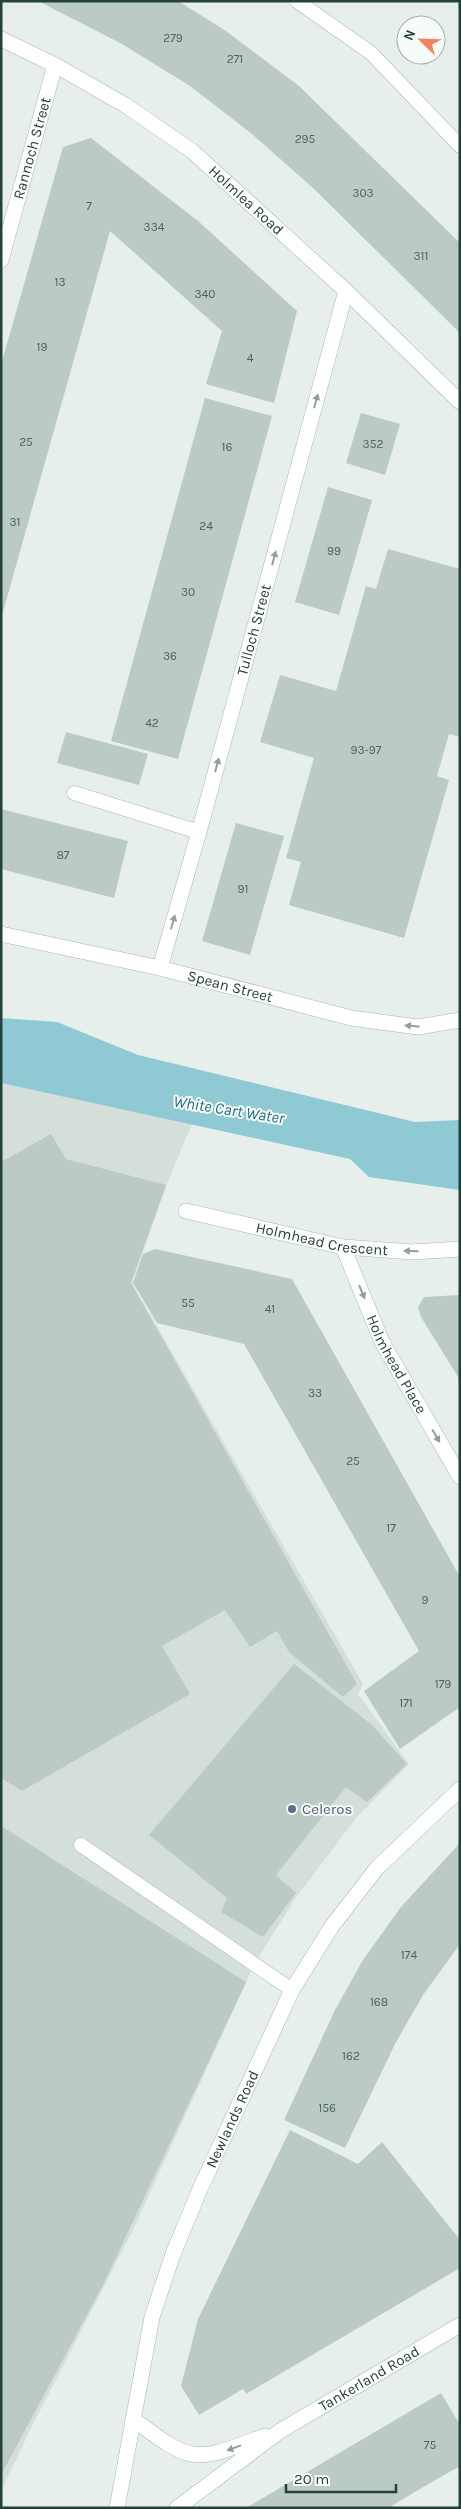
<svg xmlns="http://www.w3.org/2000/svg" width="461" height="2509" font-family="Karla,sans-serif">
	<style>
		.built { fill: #d4dfda }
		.water { fill: #8ec9d4 }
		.building { fill: #bbcac4 }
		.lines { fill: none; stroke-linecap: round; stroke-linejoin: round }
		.service-casing { stroke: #a8b8b2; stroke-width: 15 }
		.minor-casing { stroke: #a8b8b2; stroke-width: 16 }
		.tertiary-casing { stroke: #a8b8b2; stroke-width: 16 }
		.service { stroke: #fff; stroke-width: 14 }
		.minor { stroke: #fff; stroke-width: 15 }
		.tertiary { stroke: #fff; stroke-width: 15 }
		.oneway { fill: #92a09c }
		.service-dot { fill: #5c6f8a; stroke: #f7fbf9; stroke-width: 2 }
		.labels { text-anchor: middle; stroke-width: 4; stroke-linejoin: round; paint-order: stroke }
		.number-label { font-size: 12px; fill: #4a645c }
		.street-label { font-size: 15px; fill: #24423a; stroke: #f7fbf9 }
		.service-label { font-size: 15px; fill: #4e5e75; stroke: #f7fbf9; text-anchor: start }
		.water-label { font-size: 16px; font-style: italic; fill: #1c6f80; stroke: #f7fbf9 }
	</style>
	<rect width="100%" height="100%" fill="#e6efeb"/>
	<polygon class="built" points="1,1083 192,1124 168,1181 132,1283 363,1684 358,1694 409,1764 356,1818 295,1899 256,1961 132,2232 31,2428 1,2491"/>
	<polygon class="water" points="1,1018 57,1022 138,1055 415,1122 460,1120 460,1190 369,1177 350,1159 1,1083"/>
	<g class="building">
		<polygon points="38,1 178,1 226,31 299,86 460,243 460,333 313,188 252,134 190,86 122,44"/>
		<polygon points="91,138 198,221 297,311 274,403 206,384 222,331 110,231 1,619 1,365 63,147"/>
		<polygon points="205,398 272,416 178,759 111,741"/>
		<polygon points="361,413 400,424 385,475 346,463"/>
		<polygon points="328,487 372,500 339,615 295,602"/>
		<polygon points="388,549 460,569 460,737 449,734 437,776 449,780 404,938 289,905 301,862 286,858 314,758 260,742 280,675 336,691 366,586 376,589"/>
		<polygon points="66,732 148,754 139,785 57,763"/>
		<polygon points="1,809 128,841 114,898 1,869"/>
		<polygon points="236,823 284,836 250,955 202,941"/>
		<polygon points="51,1134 66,1159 166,1185 131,1283 357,1684 343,1697 289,1652 277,1631 250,1647 225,1610 162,1646 190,1694 22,1791 1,1778 1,1162"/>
		<polygon points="155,1249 292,1279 460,1577 460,1707 400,1749 364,1691 419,1651 244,1344 157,1323 133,1283 143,1254"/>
		<polygon points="460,1295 460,1380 421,1317 418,1307 424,1297"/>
		<polygon points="294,1664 372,1725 407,1764 367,1802 346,1787 276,1875 296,1893 263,1937 221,1912 227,1898 149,1835"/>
		<polygon points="1,1826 246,1982 103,2285 1,2475"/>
		<polygon points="460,1843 460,1944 423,1995 395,2044 345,2148 284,2120 335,2010 363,1960 401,1907"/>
		<polygon points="290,2130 358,2164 382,2142 460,2240 460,2268 246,2394 243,2389 199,2415 181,2386 198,2319"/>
		<polygon points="441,2393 460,2425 460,2466 425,2486 388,2508 246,2508"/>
	</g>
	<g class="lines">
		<g class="service-casing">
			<g id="service">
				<polyline points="297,1 371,53 460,146"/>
				<polyline points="74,793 199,832"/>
				<polyline points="81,1845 292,1990"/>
			</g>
		</g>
		<g class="minor-casing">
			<g id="minor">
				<path id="s1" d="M1,260L55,65"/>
				<path id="s2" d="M1,934L160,968L351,1018L418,1027L460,1020"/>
				<path id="s3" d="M160,968L199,832L346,291"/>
				<path id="s4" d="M186,1211L343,1247L413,1252L460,1249"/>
				<path id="s5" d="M343,1247L382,1342L460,1477"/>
				<path d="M133,2419C194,2465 194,2462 265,2436"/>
				<path id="s6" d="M177,2508L280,2431L460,2325"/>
			</g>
		</g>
		<g class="tertiary-casing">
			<g id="tertiary">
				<path id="s7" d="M1,39L55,65L125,105L192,151L346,291L460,402"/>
				<path id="s8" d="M117,2508L152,2317L173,2254L200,2189L292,1990L332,1926L377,1868L460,1789"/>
			</g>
		</g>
		<use href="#service" class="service"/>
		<use href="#minor" class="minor"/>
		<use href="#tertiary" class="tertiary"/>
	</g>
	<defs><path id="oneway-solid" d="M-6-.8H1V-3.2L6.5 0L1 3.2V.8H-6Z" transform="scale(1.25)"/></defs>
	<g class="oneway">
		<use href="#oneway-solid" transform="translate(316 401) rotate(-75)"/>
		<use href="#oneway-solid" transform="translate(274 558) rotate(-75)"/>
		<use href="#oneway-solid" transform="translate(217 765) rotate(-75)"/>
		<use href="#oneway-solid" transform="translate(173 922) rotate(-74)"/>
		<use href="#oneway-solid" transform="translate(412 1026) rotate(-174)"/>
		<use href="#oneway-solid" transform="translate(411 1251) rotate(-179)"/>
		<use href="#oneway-solid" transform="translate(362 1292) rotate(67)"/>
		<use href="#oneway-solid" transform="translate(436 1436) rotate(60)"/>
		<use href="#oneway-solid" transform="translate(234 2448) rotate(160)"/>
	</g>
	<circle class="service-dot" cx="292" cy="1809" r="5"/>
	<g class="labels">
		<g class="number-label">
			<text x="173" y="42">279</text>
			<text x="235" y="63">271</text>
			<text x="305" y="143">295</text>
			<text x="363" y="197">303</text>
			<text x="89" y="210">7</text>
			<text x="154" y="231">334</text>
			<text x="421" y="260">311</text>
			<text x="60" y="286">13</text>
			<text x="205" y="298">340</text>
			<text x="42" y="351">19</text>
			<text x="250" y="362">4</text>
			<text x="26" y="446">25</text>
			<text x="373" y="448">352</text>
			<text x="227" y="451">16</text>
			<text x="15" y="526">31</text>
			<text x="206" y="530">24</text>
			<text x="334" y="555">99</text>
			<text x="188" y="596">30</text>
			<text x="170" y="660">36</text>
			<text x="152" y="727">42</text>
			<text x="366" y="754">93-97</text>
			<text x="63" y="859">87</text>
			<text x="243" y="893">91</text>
			<text x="188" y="1307">55</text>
			<text x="270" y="1313">41</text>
			<text x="315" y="1397">33</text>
			<text x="353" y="1465">25</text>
			<text x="391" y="1532">17</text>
			<text x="425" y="1604">9</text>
			<text x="443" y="1688">179</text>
			<text x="406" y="1707">171</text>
			<text x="409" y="1959">174</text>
			<text x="379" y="2006">168</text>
			<text x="351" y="2060">162</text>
			<text x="327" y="2112">156</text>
			<text x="430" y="2449">75</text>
		</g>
		<g class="street-label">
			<text dy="5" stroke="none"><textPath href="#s1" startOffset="116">Rannoch Street</textPath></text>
			<text dy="5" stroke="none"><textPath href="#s7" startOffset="295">Holmlea Road</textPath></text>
			<text dy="5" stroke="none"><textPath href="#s3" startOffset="351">Tulloch Street</textPath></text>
			<text dy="5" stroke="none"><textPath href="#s2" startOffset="235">Spean Street</textPath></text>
			<text dy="5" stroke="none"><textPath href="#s4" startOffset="139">Holmhead Crescent</textPath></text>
			<text dy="5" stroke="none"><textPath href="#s5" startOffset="129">Holmhead Place</textPath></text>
			<text dy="5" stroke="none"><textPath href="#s8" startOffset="408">Newlands Road</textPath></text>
			<text dy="5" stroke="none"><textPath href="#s6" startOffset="232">Tankerland Road</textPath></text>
		</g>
		<g class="service-label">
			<text x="302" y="1814">Celeros</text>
		</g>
		<g class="water-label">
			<text transform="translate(229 1109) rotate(9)" y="6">White Cart Water</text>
		</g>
	</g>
	<rect width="461" height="2509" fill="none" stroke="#24423a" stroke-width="5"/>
	<g transform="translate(421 40) rotate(293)"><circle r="24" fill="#f7fbf9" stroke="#a3b1ad"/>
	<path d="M0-4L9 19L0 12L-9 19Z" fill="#f4845f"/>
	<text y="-8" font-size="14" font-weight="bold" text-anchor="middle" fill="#24423a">N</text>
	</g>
	<path d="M286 2484v8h110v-8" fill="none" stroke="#24423a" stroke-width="2.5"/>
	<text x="294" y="2484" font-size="15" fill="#24423a" stroke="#f7fbf9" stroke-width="4" paint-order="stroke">20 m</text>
</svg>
